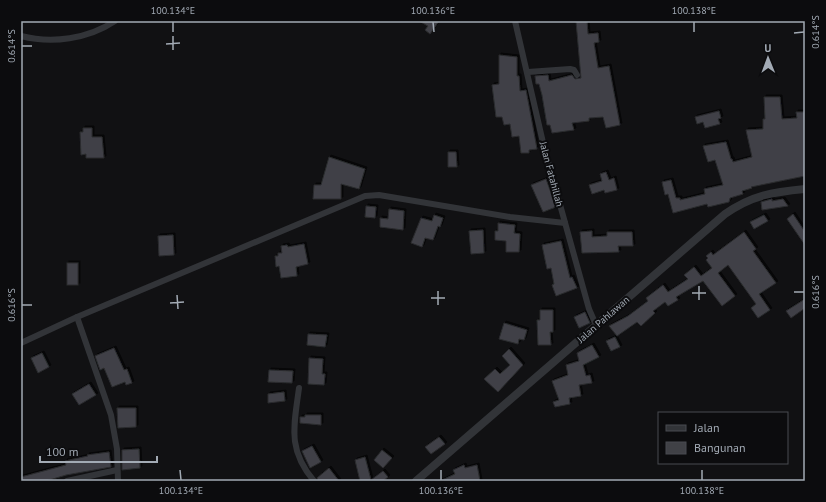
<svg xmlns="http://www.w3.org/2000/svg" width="826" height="502" font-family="'PT Sans',sans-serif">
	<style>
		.building { fill: #404146; stroke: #2b2c2f; filter: url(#shadow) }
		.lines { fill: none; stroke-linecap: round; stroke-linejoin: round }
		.minor { stroke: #323438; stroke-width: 6 }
		.tertiary { stroke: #323438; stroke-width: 8 }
		.ticks { fill: none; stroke: #a2aab4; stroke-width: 1.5 }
		.labels { text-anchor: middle; stroke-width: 4; stroke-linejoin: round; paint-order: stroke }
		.street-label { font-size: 10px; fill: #a2aab4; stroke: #0c0c0e }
		.neatline { fill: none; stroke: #a2aab4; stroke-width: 1.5 }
		.ticks-label { font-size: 10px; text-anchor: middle; fill: #a2aab4 }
	</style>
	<defs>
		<filter id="shadow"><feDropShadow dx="2" dy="-2" stdDeviation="0" flood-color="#0009"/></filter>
	</defs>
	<rect width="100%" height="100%" fill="#111113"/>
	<g class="building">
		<polygon points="419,21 439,21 430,34 425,30 428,26"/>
		<polygon points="576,21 587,21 588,34 598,33 599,42 594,43 598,68 609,66 620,125 606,128 603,117 589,118 589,121 572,123 574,130 552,133 550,125 547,125 542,95 539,84 536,84 535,76 548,75 549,81 572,75 575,79 581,78"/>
		<polygon points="499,55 517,57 517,76 519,76 520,91 526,90 537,149 529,150 529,153 521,153 519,136 512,137 510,124 504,125 502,117 496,117 492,85 499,84"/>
		<polygon points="764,97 780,97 782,119 797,118 796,112 805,112 805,176 751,187 752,188 742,191 743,194 730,198 729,202 708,207 707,204 673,213 668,194 665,195 662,182 671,180 676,198 680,198 680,200 705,194 704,189 723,185 715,160 708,162 703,146 726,142 731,159 732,159 733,162 752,157 746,130 763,129 763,119 765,119"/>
		<polygon points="719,111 721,118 718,119 720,124 705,128 703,122 697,124 695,117"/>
		<polygon points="83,128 92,128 92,137 102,137 104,158 86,158 86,154 81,155 80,132 83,132"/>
		<polygon points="448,152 456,152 457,167 448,167"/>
		<polygon points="329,157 365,169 359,189 341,184 341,199 313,199 314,185 321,185"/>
		<polygon points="606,172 609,180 614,178 617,190 605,193 604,190 592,194 589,185 602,181 600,174"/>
		<polygon points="546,179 556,207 543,212 531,185"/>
		<polygon points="772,199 772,201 783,199 788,206 762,210 761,202"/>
		<polygon points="366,206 376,207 375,218 365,217"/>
		<polygon points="389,209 404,211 403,230 380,227 380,218 388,219"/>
		<polygon points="793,214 805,232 805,245 787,219"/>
		<polygon points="434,215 443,218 440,227 438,226 433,240 425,238 422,247 411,243 421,218 432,221"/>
		<polygon points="764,215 768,221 754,229 750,222"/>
		<polygon points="498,223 515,225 514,233 520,234 519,252 506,252 506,241 495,240 495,231 498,231"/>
		<polygon points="483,230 484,253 471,254 469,231"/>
		<polygon points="592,231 592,237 607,236 607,232 632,232 633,246 618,246 619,252 582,253 580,232"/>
		<polygon points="744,232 756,249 753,251 776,283 759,294 770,310 758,318 751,308 756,304 728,265 718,273 735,296 722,306 703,281 676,297 678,300 668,306 665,302 653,311 655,313 641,326 637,322 617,336 609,326 628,316 648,301 646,298 663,285 668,292 688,279 684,275 694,267 701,276 712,268 706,260 708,258 706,256 711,252 713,255"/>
		<polygon points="173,235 174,255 159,256 158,236"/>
		<polygon points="561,241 570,278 572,277 577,288 556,296 552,285 554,284 551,268 547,269 542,245"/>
		<polygon points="304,244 308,264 296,267 297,276 281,278 279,266 276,267 275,256 278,256 278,253 282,253 281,246 287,245 288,247"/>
		<rect x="67" y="263" width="11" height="22"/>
		<polygon points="805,299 805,308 791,318 786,311"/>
		<polygon points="540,310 553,310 553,332 550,332 551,345 538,345 537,320 540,320"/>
		<polygon points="585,312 590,323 579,328 574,317"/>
		<polygon points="504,323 527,330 524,340 519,339 518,344 499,339"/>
		<polygon points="308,334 327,335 325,347 307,345"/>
		<polygon points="615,337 620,347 611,351 606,341"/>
		<polygon points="592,345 599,357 583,365 586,376 590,375 592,383 579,385 581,396 569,398 570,404 555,407 553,402 559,400 552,381 568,375 566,365 579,361 577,353"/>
		<polygon points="114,348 124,370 127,369 132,383 126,385 125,382 112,387 104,368 100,370 95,356"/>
		<polygon points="509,349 523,365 498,392 484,379 495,369 500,374 510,365 502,356"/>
		<polygon points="42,353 49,367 38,373 31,358"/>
		<polygon points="309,358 323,359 322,374 325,374 324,385 308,384"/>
		<polygon points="269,370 293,371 292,383 268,382"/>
		<polygon points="89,384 96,395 79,405 72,394"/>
		<polygon points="284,392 285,401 268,403 268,394"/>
		<polygon points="117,408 136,408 136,427 118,428"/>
		<polygon points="305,415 321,415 321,425 300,423 300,417 305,417"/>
		<polygon points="439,437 445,444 431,454 425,447"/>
		<polygon points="312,446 321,462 310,468 302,451"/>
		<polygon points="139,449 140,468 122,470 122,450"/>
		<polygon points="382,450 392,458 383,468 374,460"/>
		<polygon points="109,452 111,467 66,475 46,481 21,481 21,477 66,465 65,461 88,456 87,455"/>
		<polygon points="365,457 371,480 383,471 388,477 383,481 360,481 355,460"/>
		<polygon points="464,465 465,468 477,465 480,481 440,481 455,474 453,470"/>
		<polygon points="329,468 339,481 318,481 317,478"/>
	</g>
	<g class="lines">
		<g class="minor">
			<polyline points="515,21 544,147 589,309 596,325"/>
			<path d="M21,36C52,44 88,39 115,21"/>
			<polyline points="528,72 570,69 574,70 577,75"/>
			<polyline points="77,317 111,415 117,449 118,481"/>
			<polyline points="21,343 77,317 365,196 379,195 510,217 565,223"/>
			<path d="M299,388C294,426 287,449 314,481"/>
			<polyline points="67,481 117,470"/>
		</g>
		<path class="tertiary" d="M416,481L725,214C752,195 773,192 805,189"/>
	</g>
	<path class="ticks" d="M173,22V32M433,22L434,32M694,22V32M794,33L804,32M173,36V50M166,44L180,43M22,46H32M699,286V300M438,291V305M794,292H804M692,293H706M177,295L178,309M431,298H445M170,303L184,302M22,305H32M180,470L181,480M441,470V480M702,470V480"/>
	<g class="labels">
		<g class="street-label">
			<text transform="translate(552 174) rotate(75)" y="4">Jalan Fatahillah</text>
			<text transform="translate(603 319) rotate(-41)" y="4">Jalan Pahlawan</text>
		</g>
	</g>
	<rect width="826" height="502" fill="none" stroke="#0c0c0e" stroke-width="44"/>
	<rect x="658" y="412" width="130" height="52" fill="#0c0c0e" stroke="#484b50"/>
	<rect x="666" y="425" width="20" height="6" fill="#323438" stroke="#484b50"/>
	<text x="694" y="432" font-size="12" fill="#a2aab4">Jalan</text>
	<rect x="666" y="442" width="20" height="12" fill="#404146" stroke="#484b50"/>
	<text x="694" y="452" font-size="12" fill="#a2aab4">Bangunan</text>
	<g transform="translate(768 58) rotate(359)" stroke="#0c0c0e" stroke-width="3" paint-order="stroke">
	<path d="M0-3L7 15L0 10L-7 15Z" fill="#a2aab4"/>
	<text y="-6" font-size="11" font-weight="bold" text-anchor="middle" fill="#a2aab4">U</text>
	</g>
	<path d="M40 456v6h117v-6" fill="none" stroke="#a2aab4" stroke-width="2"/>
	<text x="46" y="456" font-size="12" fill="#a2aab4" stroke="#0c0c0e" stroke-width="3" paint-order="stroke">100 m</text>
	<rect x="22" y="22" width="782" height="458" class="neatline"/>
	<g class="ticks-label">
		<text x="173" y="14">100.134°E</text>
		<text x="433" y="14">100.136°E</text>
		<text x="694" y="14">100.138°E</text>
		<text transform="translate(815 32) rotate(-90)" y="4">0.614°S</text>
		<text transform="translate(11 46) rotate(-90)" y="4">0.614°S</text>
		<text transform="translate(815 292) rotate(-90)" y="4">0.616°S</text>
		<text transform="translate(11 305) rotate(-90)" y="4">0.616°S</text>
		<text x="181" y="494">100.134°E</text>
		<text x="441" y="494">100.136°E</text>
		<text x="702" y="494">100.138°E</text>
	</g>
</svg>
